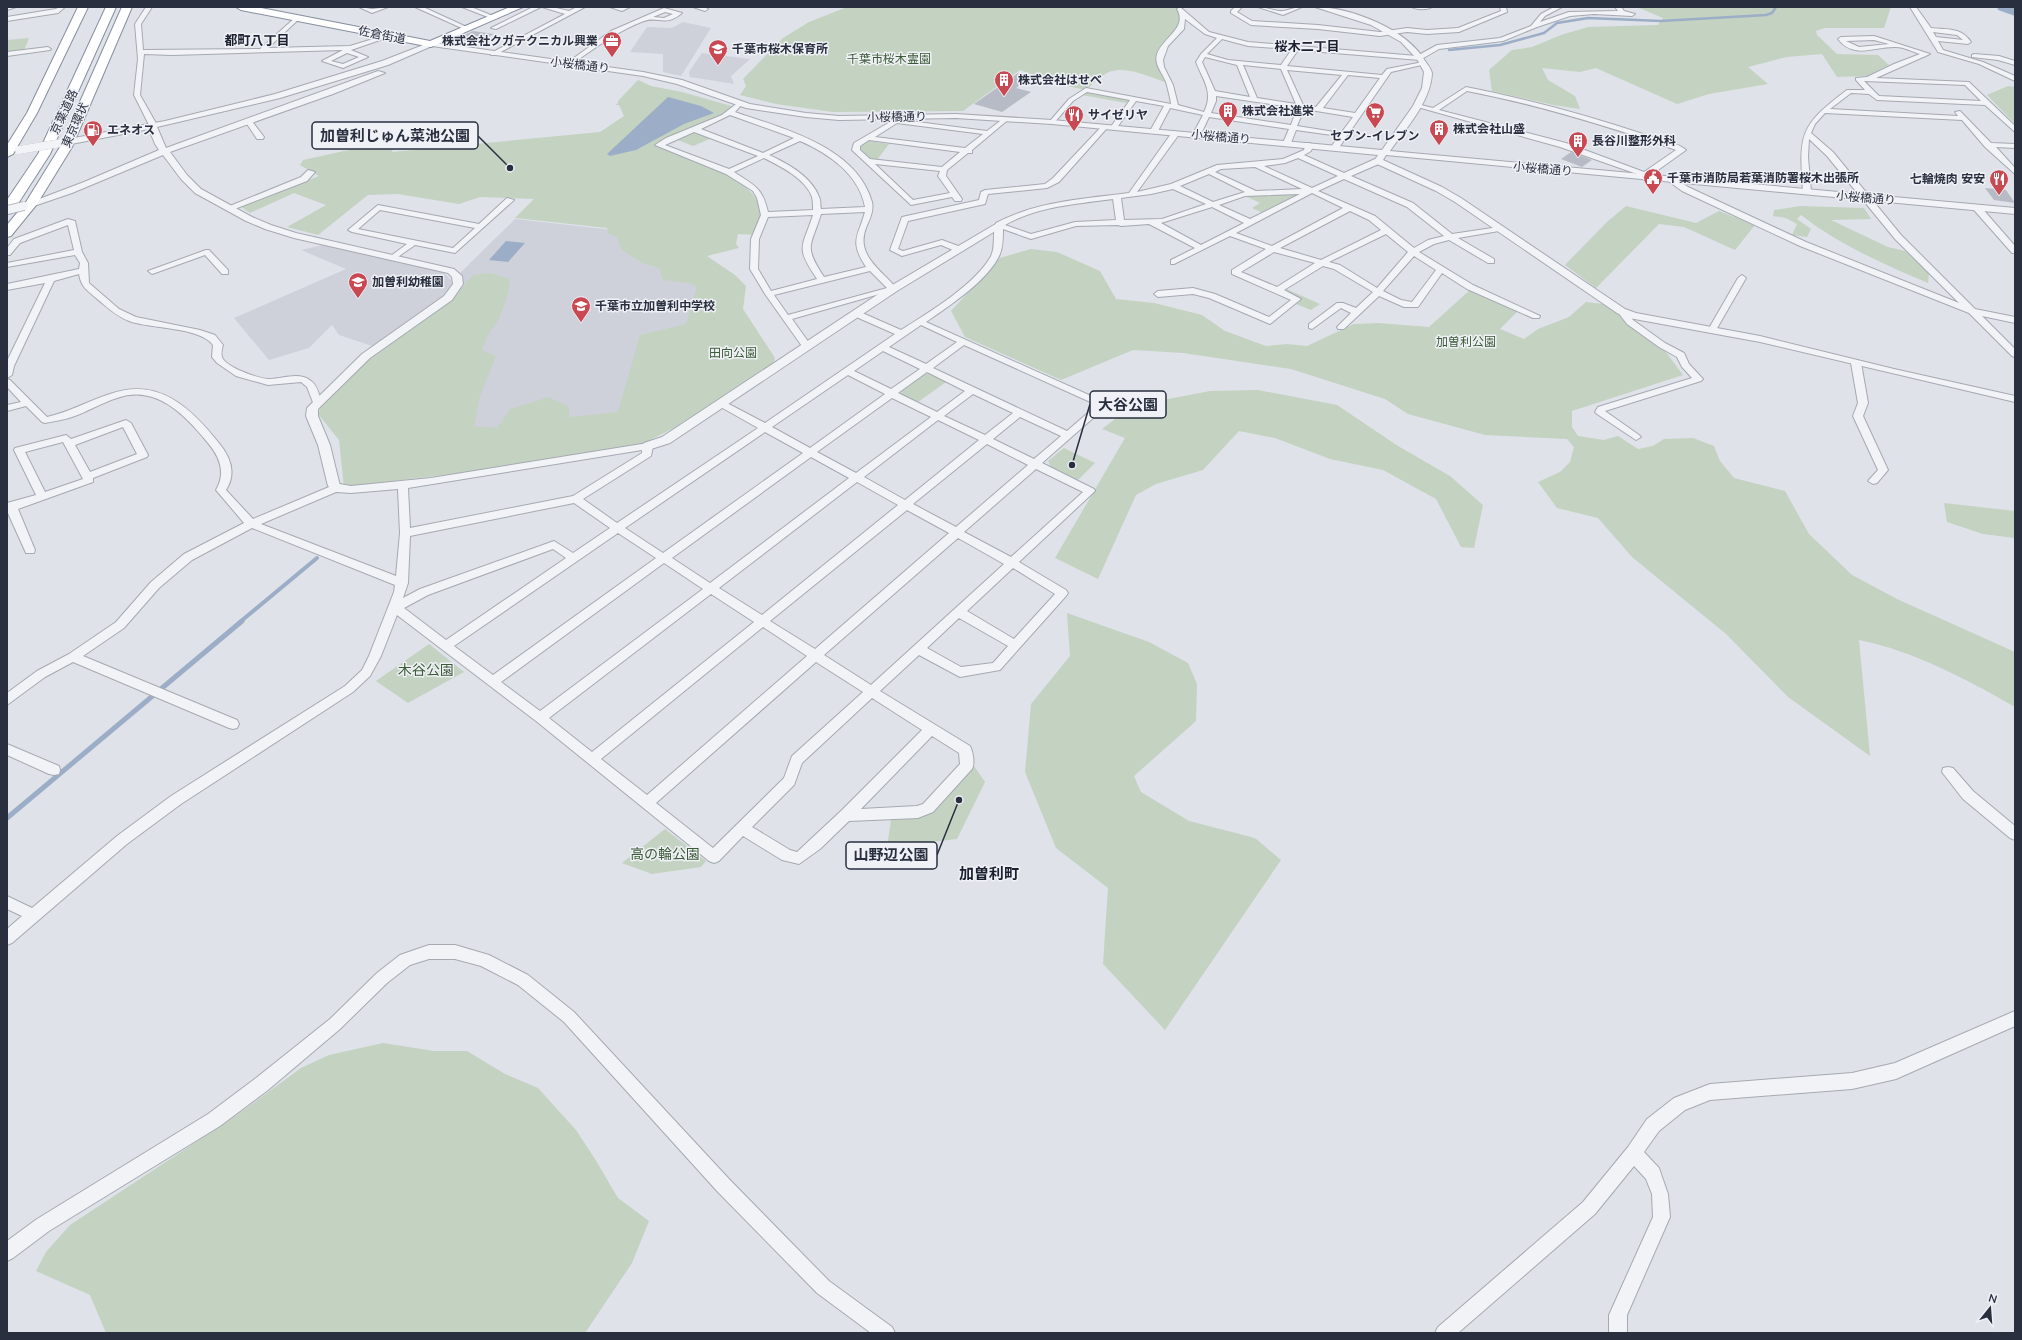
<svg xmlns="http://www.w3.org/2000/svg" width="2022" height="1340" font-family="Mulish,'Noto Sans JP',sans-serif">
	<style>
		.built { fill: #ced1da }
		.green { fill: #c4d2c1 }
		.water { fill: #9caec7 }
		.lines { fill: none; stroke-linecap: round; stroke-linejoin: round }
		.stream-far2 { stroke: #9caec7; stroke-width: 2.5 }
		.stream-far1 { stroke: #9caec7; stroke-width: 4 }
		.stream { stroke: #9caec7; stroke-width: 5 }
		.river { fill: #9caec7; fill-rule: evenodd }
		.building { fill: #b7bbc5 }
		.minor-casing { stroke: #a5a9b2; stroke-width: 2 }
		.tertiary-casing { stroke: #a5a9b2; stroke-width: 2 }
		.trunk-casing { stroke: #878f9e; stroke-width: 2 }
		.motorway-casing { stroke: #878f9e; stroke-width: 2 }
		.minor { fill: #f2f3f6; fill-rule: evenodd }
		.tertiary { fill: #f2f3f6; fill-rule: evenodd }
		.trunk { fill: #fff; fill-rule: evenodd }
		.motorway { fill: #fff; fill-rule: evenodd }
		.minor-bridge-casing { stroke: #a5a9b2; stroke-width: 10; stroke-linecap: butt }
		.tertiary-bridge-casing { stroke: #a5a9b2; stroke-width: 8; stroke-linecap: butt }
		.minor-bridge { stroke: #f2f3f6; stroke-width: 8 }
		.tertiary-bridge { stroke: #f2f3f6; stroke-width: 8 }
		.labels { text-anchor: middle; stroke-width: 3; stroke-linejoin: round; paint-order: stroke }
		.far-street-label { font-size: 12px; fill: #292f3f; stroke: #eff1f6 }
		.far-poi-label { font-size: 12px; font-weight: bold; fill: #292f3f; stroke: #eff1f6; text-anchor: start }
		.far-park-label { font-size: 12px; fill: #3b5a37; stroke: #eff1f6 }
		.far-neighbourhood-label { font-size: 13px; font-weight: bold; fill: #1b202f; stroke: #eff1f6 }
		.park-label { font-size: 14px; fill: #3b5a37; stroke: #eff1f6 }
		.neighbourhood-label { font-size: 15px; font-weight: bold; fill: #1b202f; stroke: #eff1f6 }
		.leader { fill: none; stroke: #292f3f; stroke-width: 1.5 }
		.callout-dot { fill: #292f3f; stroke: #eff1f6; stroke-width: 1.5 }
		.callout { fill: #eff1f6; stroke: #292f3f; stroke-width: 1.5 }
		.callout-label { font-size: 15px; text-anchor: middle; font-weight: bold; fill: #292f3f }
	</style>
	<rect width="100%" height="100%" fill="#dfe2e8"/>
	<g class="built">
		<polygon points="683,22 711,28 681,76 663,72 663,54 630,52 647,27 672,28"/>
		<polygon points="702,53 750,59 731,76 734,84 690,77 689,72"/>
		<polygon points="515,219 622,231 708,290 634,421 447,436 470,294 458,275"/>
		<polygon points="323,245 439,271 445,274 451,280 453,287 426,311 375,347 339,335 332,325 309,348 269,360 234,318 346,269 301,250"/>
	</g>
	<g class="green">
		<path d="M847,7H1178L1183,14L1182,23L1168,39L1159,58L1170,84C1152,78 1127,65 1109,72C1100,76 1093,84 1086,90L1058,84L1020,70L963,111L833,112L776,104L740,95L746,86L743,79L783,38L809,22Z"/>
		<polygon points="1637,7 1891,7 1884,28 1825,28 1816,31 1817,35 1837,54 1878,55 1889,65 1867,76 1837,77 1822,54 1787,57 1748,67 1768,84 1709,94 1677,104 1596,68 1580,72 1542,68 1548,80 1575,96 1580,109 1553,105 1492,91 1489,70 1512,50 1532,47 1561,35 1588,27 1658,25 1663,18"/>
		<polygon points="29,38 24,51 7,53 7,40"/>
		<path d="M638,80L651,86L682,92L735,107L730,113L671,137L655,146C686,157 733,169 754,196C758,201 760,209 763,215L755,235L738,234L736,244L739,248L707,256L735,275L746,286L743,309L775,358L773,365L674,428L644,443L476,471L344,487L339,440L318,414L325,398L370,359L453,297L473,275L491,273L510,279L508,294L499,319L489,333L482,350L496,356L480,396L474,426L497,428L510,409L549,397L569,407V417L618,412L640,335L686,324L697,287L689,283L663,280L659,268L642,263L621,249L617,237L609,234L607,228L515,218L534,199L480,197L459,204L398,194L368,195L318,235L287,227L326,205L294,193L250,213L240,206L319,176L300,165L303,160L395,140L392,152L600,132L624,116L619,105H615L618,103V101Z"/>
		<polygon points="2008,86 2015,87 2015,124 1987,95"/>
		<polygon points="1086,92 1089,92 1130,100 1126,103 1082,95"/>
		<polygon points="695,132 712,138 693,146 673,138"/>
		<polygon points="869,141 889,144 877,160 868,159 858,149 861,145"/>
		<polygon points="1294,193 1296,196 1263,213 1252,208 1260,203 1245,196"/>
		<polygon points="1626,206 1696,223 1719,211 1755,225 1735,250 1684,227 1659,224 1596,288 1565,265 1607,222"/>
		<path d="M1800,206L1864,208L1871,219L1831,220L1888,247L1905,251L1929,273L1928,283C1885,265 1838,244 1801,215L1797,219L1811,229L1807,237L1792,235L1797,224L1786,218L1773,216L1774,210Z"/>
		<path d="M1031,249L1057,252L1100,271L1116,299L1154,303L1202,315L1225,331L1266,346L1287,344L1307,346L1354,324L1378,323L1429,327L1470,290L1518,311L1500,329L1524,339L1538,329L1569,317L1586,302L1604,304L1663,348L1683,375L1572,411V427L1578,436L1604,440L1618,436L1638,449L1653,446L1664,439L1693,438L1714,446L1720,461L1734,478L1785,491L1809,534L1852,575L1897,599L2015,652V707C1966,679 1914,651 1859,640L1870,756L1788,697L1726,634L1632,557L1598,518L1557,508L1538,482L1560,472L1570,462L1574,447L1567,439L1485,435L1408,414L1385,399L1291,369L1183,353L1133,350L1061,380L965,337L951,311L1000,258Z"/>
		<polygon points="1284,288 1320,304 1311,310 1296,304 1300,300 1283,292"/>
		<polygon points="923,374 931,374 946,382 918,402 901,394 901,390"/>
		<polygon points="1258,390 1337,405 1398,446 1450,476 1483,505 1474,548 1461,547 1436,499 1383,470 1330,459 1275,438 1239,431 1203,470 1156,484 1136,495 1098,579 1055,558 1125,438 1102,429 1132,406 1210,391"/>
		<polygon points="1064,448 1095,463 1078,480 1051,467 1048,461"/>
		<polygon points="1944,503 2015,511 2015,538 1983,534 1947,522"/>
		<polygon points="1067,613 1149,642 1188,663 1197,684 1196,721 1134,776 1141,792 1189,821 1255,838 1281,860 1165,1030 1103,964 1108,888 1056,848 1025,772 1031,704 1070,656"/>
		<polygon points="429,644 464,672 408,703 376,681"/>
		<polygon points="974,766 985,782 957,839 887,847 891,820 924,817"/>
		<polygon points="665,829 706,861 701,867 652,874 622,863"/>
		<polygon points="383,1043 434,1051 467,1051 505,1074 538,1088 576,1130 595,1159 618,1198 649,1221 632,1263 585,1333 106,1333 90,1295 36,1271 46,1252 70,1225 237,1115 301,1068 329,1055"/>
	</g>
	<g class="water">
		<polygon points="668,97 701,106 714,113 684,124 636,150 610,156 607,154"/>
		<polygon points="506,241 525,243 508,262 489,260"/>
	</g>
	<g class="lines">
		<polyline class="stream-far2" points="1449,50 1500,45 1544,33 1557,23 1588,18 1661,21 1766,15 1772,13 1776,7"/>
		<polyline class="stream-far1" points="240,622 317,558"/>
		<polyline class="stream" points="7,818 242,621"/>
		<polygon class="river" points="1997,7 2015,7 2015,16 1998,10"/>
	</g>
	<g class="building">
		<polygon points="473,31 494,34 475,43 461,45 448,43"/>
		<polygon points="1018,73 1032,77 1016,88 1031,92 1002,112 974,104"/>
		<polygon points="1571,152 1592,160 1582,167 1561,159"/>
		<polygon points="1985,188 2006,190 2015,203 1994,200"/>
	</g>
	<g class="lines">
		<g class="minor-casing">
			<g id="minor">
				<polygon points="7,7 16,7 7,10"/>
				<polygon points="59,7 65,7 58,13 7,21 7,17 56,9"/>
				<path d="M146,7H152L141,24L143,50L260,49L297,16L299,17V19L268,48L350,46L386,35L389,37L351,50L368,57L343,68L322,61L343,50L172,55L144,54L140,95L157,125L153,127L149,125L134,95L138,59L135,24ZM347,53L359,57L343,64L331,61Z"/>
				<polygon points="359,7 372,9 388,7 372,13"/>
				<polygon points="415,7 423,7 471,29 466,30"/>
				<polygon points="462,7 471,7 498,18 493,19"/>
				<polygon points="533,7 541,7 496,29 491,28"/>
				<polygon points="542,7 552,7 569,11 577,7 585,7 495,55 491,55 491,53 565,14"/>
				<polygon points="610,7 630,7 622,11"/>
				<polygon points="693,7 704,7 708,9 705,11"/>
				<path d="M1180,7L1209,32L1248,42L1417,56L1437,45L1500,38L1531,26L1541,14L1554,7H1562L1545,16L1540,22L1569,12L1618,11L1615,7L1622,8L1624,11L1635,14L1632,16L1594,14L1570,16L1537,27L1503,41L1439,49L1420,60L1298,50L1287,66L1382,75L1387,69L1423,62L1426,64L1391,72L1338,149H1335L1331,147L1339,136L1296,130L1291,143L1287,145L1283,143L1289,129L1209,117L1200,136H1194L1193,134L1203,115L1170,108L1158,131L1154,133L1150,131L1164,106L1136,101L1116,129L1114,130L1110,128L1130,100L1087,92L1073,101L1054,123H1050V121L1069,99L1086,88L1171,104C1170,97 1168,89 1166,82C1162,72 1154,65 1157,54C1163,37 1188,28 1177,9ZM1185,19L1205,34L1217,38L1201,54L1196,62C1203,80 1214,92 1204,112L1178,105L1173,85L1164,67L1163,60L1168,46L1184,29ZM1222,39L1248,46L1292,49L1281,65L1228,60L1207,54ZM1205,57L1237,65L1250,97L1215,91L1202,62ZM1243,65L1281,69L1296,104L1257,98ZM1287,70L1342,75L1316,107L1303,105ZM1348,75L1380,78L1355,113L1323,108ZM1216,96L1297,108L1291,125L1211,113L1216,101ZM1304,109L1353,117L1341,133L1297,126Z"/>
				<polygon points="1235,7 1242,7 1237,12 1252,21 1318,25 1380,32 1407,28 1427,30 1458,28 1501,11 1500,7 1506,7 1507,12 1459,32 1427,34 1407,32 1380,36 1318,29 1251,25 1231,13 1231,11"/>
				<path d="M1258,7C1266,7 1277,12 1283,11C1290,10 1295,7 1302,7L1283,15Z"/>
				<path d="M1412,7H1432C1428,10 1416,10 1412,7Z"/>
				<path d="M1910,7H1916L1931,28C1948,30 1961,27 1971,42L1968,44L1938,41L1943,50L1983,62L2015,76V81L1979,64L1938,52ZM1933,32L1957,35L1963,40L1936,37Z"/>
				<path d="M664,8L682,13C666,27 658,16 644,21C617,31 595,48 572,64L567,63L611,31ZM665,12L673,14L664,18L653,17Z"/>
				<path d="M1874,36L1930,54L1876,78L1969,82L2015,126V132L1985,105L1877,100L1869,94L1851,93L1830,109L1958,116L1955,112L1960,111L1991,143L2015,144V148L1996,147L2015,168V174L1985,147L1962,120L1825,113L1815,124L1811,133L1833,152L1901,235L1975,309L2015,317V323L1982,316L2015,349V357L2012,356L1969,313L1800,246L1682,191L1667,180L1674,178L1688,187L1806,242L1959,303L1895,239L1827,156L1809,139L1808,157L1811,192L1807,194L1803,192C1799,134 1799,126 1847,90H1865L1856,80V78L1867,77L1894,64L1920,54C1913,52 1904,47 1896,47C1875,46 1854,60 1838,39L1841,37ZM1874,40L1889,44L1859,47L1846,41ZM1864,81L1965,85L1981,101L1879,96Z"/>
				<polygon points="48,47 51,49 50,50 7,56 7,52"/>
				<polygon points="1974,54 1999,56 2015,61 2015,65 1998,60 1972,57 1972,55"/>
				<path d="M1466,87C1527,99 1587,115 1646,135C1658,139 1677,142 1686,150L1644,180L1637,174L1560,147L1414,106L1417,104L1433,108ZM1467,91C1539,105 1608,126 1676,150L1644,172L1566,143L1439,110Z"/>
				<path d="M740,101L743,103L735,112C783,129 856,146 872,202C874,212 869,220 866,228C855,256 883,271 897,289L792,319L812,347L810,349H804L765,294L750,269L751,239L761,215L757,198L753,191L726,174L655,145L666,138L722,115ZM730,115L794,138L763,153L701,129ZM694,132L758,156L729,169L665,145ZM800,141C828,153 859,174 865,207L821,209C820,206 821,200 819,197C812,177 787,163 769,155ZM764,158C780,166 806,179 812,197C813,201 813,206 813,210L768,212C762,187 755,186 734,172ZM865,212C858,237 849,241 866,267L824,277C803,245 811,247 821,214ZM813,215C802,249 795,246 817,279L771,291L758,269L759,239L768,217ZM870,271L887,288L788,315L774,295Z"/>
				<path d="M902,115L905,117L902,120L987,131L1004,118L1009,119L972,150V153H968L947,170L946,176L962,199L961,201H955L952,197L911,205L852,150L854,143ZM897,123L983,134L965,148L875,137ZM869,140L960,152L942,167L870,159L860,150V146ZM875,164L940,171L938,176L950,193L913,200Z"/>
				<polygon points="247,120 251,120 264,137 263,139 257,139 245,121"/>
				<polygon points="1102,126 1108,127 1059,182 1047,188 988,194 985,204 908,221 898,249 903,251 942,240 961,247 961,251 955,251 941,245 902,256 890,250 902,217 979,200 981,192 985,190 1045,184 1053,178"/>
				<path d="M1173,131L1180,133L1137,192L1171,184L1217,165L1283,159L1304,150L1306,143H1309L1313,145L1311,151L1304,155L1344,173L1375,159H1381V163L1351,176L1413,203L1452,234L1499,227L1503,229L1499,231L1458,238L1494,259V263H1488L1449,240L1434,244L1419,252L1473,285L1540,316L1539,318H1533L1467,289L1442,273L1418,307H1404L1379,296L1344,329H1338L1337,327L1351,313L1341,308L1312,329L1309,328V324L1337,303H1343L1356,308L1373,292L1334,269L1323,266L1284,290L1301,299L1270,324L1209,298L1193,294L1158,297L1154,294L1158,291L1193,288L1215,294L1269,317L1291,300L1232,274V270L1266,249L1230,236L1174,264H1171V260L1195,248L1149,224L1121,226L1118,225L1076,226L1031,239L1003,229C1003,237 1003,246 1000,254C989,280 949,306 926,322L1109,404L1042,463L1094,489L1095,491L1019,562L1066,590L1068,593L1066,596L1000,670L960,677L919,655L880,691L970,746C973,752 975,763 972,769L933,812L918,818L849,821L820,849L799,864L782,860L743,836L719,861L714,863L709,861L536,721L397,615L381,656L370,676L353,692L181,804L127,844L12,943L7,945V929L22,916L7,909V896L32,908L117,836L171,796L345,686L362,670L369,656L394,592L395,585L252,528L192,560L159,588L124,628L83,656L237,720L239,724L237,728L233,729L229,728L73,662L45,677L7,705V693L37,671L69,654L116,622L151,582L184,554L244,523L216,490C226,473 220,457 208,443C185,415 156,384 117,398C101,403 87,412 72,417C63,420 54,421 45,423L42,422L26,406L7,411V405L21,402L7,387V379L10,380L47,417C70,412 88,401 110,394C158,377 190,407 218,442C230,456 237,473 226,490L253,519L329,487L330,484L334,483L351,486L431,478L648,443L652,444L653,446L651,456L583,499L617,523L758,428L719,406V402H725L765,423L895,334L854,316V312H860L901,330C928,313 976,284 991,256C996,246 992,233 996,223C1037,201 1084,199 1129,193ZM1298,158L1338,176L1312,188L1264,166L1285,163ZM1255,167L1302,189L1256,191L1215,172L1221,169ZM1209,174L1245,192L1213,202L1180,186ZM1344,179L1407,207L1444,236L1428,240L1414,248L1375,216L1318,191ZM1173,189L1206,204L1162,219L1124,220L1121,198L1151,194ZM1312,193L1343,208L1272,246L1236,233ZM1300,194L1250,219L1219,205L1245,196ZM1113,199L1116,220L1075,222L1031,234L1005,225C1038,206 1077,204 1113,199ZM1212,207L1244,223L1201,245L1161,223ZM1350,211L1369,220L1381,230L1321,260L1280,248ZM1386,234L1408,252L1377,288L1340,265L1329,262ZM1274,252L1315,263L1277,287L1241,272ZM1414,256L1436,270L1412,302L1401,300L1383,291ZM921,325L957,342L926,364L889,347ZM964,345L1097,405L1067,431L933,368ZM883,351L920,369L891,389L854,371ZM927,372L965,391L937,412L898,393ZM848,375L885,394L810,448L772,427ZM973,394L1013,413L985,435L944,416ZM892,398L931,417L856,473L817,452ZM1020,417L1061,436L1034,459L993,439ZM938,420L979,440L905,500L864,477ZM765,432L803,453L663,553L625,528ZM987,444L1028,465L956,527L913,504ZM642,450V453L573,496L410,528L408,488ZM811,457L849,478L710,583L672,558ZM1036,469L1083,492L1011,557L964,532ZM857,482L898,505L762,615L719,588ZM398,489L400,533L396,576L261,524L336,492L351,493ZM574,503L610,528L573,553L554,541L420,589L403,598L408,583L410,536ZM907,510L949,533L815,649L770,621ZM618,533L656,558L493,675L454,646ZM958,538L1004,564L871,685L824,655ZM553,549L566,558L446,640L404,608L428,595ZM664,563L703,589L540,711L501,682ZM1013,568L1055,594L1014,639L967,611ZM711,594L754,622L592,752L549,718ZM959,618L1008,646L993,663L961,667L927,648ZM763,627L807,656L647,795L601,759ZM816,662L863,692L792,756L784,778L713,848L656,803ZM872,698L922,730L841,811L797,852L790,850L752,827L794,785L802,763ZM932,736L959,753L960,764L923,804L917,806L861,809Z"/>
				<polygon points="308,170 315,172 307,181 232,210 225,208 301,177"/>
				<path d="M507,198L514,200L455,253L415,245L395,259L391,257L392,255L407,244L352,232L348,230L378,205L479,224ZM380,210L475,228L453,248L358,229Z"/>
				<polygon points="1974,206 1980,206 2015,246 2015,253 2012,253 1974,210"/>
				<path d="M68,219L75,221L82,252L88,263L89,283L119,309L136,317L200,330L215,335L223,345C222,348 221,354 222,357C225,367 259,379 269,379C283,379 299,371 311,381C318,386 319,396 322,403L320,405H314L307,387L301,382L268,385L236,376L217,363L212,357L213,345C200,327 151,329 129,321C116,316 107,307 96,298C87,290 81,287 79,274L54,281L14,366L12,375L7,378V361L45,283L7,290V284L79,269L80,263L75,255L7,267V263L74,250L68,225L20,243L10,255H7V248L14,239Z"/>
				<polygon points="206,250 209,250 228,270 228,274 222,274 205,255 155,273 152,274 148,271"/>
				<polygon points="1742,275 1746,278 1716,330 1712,333 1709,332 1708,330 1738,278"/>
				<polygon points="1621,308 1624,309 1633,320 1665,343 1684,353 1689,364 1703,379 1701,381 1605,411 1639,435 1641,437 1636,440 1597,414 1595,412 1598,407 1692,378 1682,367 1677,357 1659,347 1627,324 1617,311"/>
				<polygon points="1856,360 1861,363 1868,403 1863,416 1888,470 1877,483 1873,484 1868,481 1878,470 1853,416 1858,403 1851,363"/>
				<path d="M126,420L131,423L148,455L147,457L93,478V482L18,509L35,550L34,553H26L7,511V503L36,495L14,450L15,448L66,435L71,439ZM123,427L137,454L90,472L75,445ZM63,442L83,479L45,492L25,452Z"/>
				<polygon points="7,744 59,766 60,770 59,774 54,775 49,774 7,755"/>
				<polygon points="1948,767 1953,768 1973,791 2015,826 2015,840 2010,838 1963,799 1942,772 1943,768"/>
				<polygon points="429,945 455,945 489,955 528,975 574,1012 729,1179 829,1281 892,1327 895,1333 871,1333 817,1293 717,1191 564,1022 518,985 481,966 455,959 429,959 410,965 387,983 340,1029 268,1090 220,1126 49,1231 13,1258 7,1261 7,1241 37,1219 208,1114 256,1078 330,1019 377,973 400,955"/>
				<polygon points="2015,1011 2015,1026 1896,1079 1852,1089 1710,1100 1685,1110 1659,1131 1644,1152 1659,1168 1661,1174 1668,1194 1670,1217 1627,1315 1627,1333 1609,1333 1609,1315 1653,1217 1652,1194 1646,1179 1634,1166 1595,1214 1458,1333 1435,1333 1438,1327 1583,1202 1628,1147 1647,1119 1674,1098 1710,1084 1852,1073 1895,1063"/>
			</g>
		</g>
		<g class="tertiary-casing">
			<g id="tertiary">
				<path d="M1315,7C1350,7 1407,29 1425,61C1428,65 1432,70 1432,74C1430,103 1406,128 1390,151L2015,208V214L1386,155L1383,160L1442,187L1461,198L1625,309L1636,313L1760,336L1894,369L2015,396V402L1760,342L1629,318L1617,313L1455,202L1436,191L1375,163L1374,161L1378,155L1052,124L956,118L839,120L806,117L746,108L677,84L643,76L432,46L388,65L280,98L157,127L166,148L378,71L385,73L333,94L170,152L187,175L201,189L252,217L271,225L296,233L454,269L462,276L463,284L452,300L370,358L318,409V416L330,445L340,486L334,490L328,486L318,445L306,416L307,408L362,354L444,296L453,284L452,277L448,273L294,238L265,229L246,221L195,193L181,179L163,155L72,193L31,207L26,204L84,182L159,150L155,144L149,129L61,146L57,143L58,141L165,121L275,94L382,61L431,42L643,72L682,80L750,104L806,113L839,116L956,114L1052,120L1382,150L1413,106L1422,88L1424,72L1417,59L1401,42L1371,25Z"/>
				<polygon points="999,222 1002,223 1002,227 897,291 670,443 648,450 642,446 644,443 662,437 889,287"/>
			</g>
		</g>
		<g class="trunk-casing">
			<g id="trunk">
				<polygon points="78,7 88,7 37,113 13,154 7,157 7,145 27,113"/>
				<polygon points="122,7 132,7 72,147 37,204 11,236 7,237 7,225 26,202 60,147"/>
				<polygon points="236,7 256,7 430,41 510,7 523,7 431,47 241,10"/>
			</g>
		</g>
		<g class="motorway-casing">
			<polygon id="motorway" points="106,7 116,7 50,154 12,213 7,214 7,200 38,154"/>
		</g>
		<use href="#minor" class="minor"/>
		<use href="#tertiary" class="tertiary"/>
		<use href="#trunk" class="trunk"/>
		<use href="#motorway" class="motorway"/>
		<g class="minor-bridge-casing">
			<polyline id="minor-bridge" points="7,210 24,206"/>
		</g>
		<g class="tertiary-bridge-casing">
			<polyline id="tertiary-bridge" points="19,150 61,143"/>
		</g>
		<use href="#minor-bridge" class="minor-bridge"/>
		<use href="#tertiary-bridge" class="tertiary-bridge"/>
	</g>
	<defs>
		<g id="office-pin" transform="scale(1)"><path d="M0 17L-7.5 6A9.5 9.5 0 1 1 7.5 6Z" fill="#c94953" stroke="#eff1f6"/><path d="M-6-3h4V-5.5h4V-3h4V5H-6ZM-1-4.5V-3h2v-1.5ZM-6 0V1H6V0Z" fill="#fff"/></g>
		<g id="school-pin" transform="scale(1)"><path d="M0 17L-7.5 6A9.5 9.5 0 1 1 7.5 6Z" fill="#c94953" stroke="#eff1f6"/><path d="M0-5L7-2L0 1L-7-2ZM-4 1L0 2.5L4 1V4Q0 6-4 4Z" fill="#fff"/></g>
		<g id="building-pin" transform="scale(1)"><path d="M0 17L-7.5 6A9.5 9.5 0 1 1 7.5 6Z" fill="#c94953" stroke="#eff1f6"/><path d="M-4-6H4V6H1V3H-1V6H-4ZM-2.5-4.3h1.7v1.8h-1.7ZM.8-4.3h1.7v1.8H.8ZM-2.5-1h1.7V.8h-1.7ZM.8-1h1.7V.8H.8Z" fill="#fff"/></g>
		<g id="supermarket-pin" transform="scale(1)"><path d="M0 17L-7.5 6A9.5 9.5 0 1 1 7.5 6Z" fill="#c94953" stroke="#eff1f6"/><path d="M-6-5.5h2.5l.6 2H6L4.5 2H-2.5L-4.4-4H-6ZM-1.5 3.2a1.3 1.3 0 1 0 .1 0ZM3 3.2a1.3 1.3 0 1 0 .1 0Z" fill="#fff"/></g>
		<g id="restaurant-pin" transform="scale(1)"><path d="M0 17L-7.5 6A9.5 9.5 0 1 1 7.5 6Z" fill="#c94953" stroke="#eff1f6"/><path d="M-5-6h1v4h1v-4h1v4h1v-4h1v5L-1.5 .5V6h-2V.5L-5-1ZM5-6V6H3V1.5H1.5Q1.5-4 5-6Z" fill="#fff"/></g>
		<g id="fuel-pin" transform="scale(1)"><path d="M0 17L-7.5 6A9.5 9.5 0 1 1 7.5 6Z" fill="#c94953" stroke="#eff1f6"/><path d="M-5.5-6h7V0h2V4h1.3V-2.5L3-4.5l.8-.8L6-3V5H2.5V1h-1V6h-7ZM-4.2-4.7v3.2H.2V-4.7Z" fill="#fff"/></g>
		<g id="civic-pin" transform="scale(1)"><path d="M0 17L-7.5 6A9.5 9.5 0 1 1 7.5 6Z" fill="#c94953" stroke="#eff1f6"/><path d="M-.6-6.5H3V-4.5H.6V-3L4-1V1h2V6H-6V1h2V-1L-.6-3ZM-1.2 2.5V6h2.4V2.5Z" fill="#fff"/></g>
	</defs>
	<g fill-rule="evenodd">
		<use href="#office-pin" x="612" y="41"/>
		<use href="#school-pin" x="718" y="49"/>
		<use href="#building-pin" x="1004" y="80"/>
		<use href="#building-pin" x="1228" y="111"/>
		<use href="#supermarket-pin" x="1375" y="112"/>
		<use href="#restaurant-pin" x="1074" y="115"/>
		<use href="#building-pin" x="1439" y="129"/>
		<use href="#fuel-pin" x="93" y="130"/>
		<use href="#building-pin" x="1578" y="141"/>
		<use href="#civic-pin" x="1653" y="178"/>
		<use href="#restaurant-pin" x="1999" y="179"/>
		<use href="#school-pin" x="358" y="282"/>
		<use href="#school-pin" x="581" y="306"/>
	</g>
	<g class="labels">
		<g class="far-street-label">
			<text transform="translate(382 35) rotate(11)" y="4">佐倉街道</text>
			<text transform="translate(580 65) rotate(7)" y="4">小桜橋通り</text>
			<text transform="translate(64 112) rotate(-65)" y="4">京葉道路</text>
			<text transform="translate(897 117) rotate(-1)" y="4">小桜橋通り</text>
			<text transform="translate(75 125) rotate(-66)" y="4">東京環状</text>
			<text transform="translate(1221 137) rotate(5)" y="4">小桜橋通り</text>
			<text transform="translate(1543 169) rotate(5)" y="4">小桜橋通り</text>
			<text transform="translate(1866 198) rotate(5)" y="4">小桜橋通り</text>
		</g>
		<g class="far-poi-label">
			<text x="598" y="45" text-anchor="end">株式会社クガテクニカル興業</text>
			<text x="732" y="53">千葉市桜木保育所</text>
			<text x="1018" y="84">株式会社はせべ</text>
			<text x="1242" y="115">株式会社進栄</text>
			<text x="1088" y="119">サイゼリヤ</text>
			<text x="1453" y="133">株式会社山盛</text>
			<text x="107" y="134">エネオス</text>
			<text x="1375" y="140" text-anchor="middle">セブン-イレブン</text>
			<text x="1592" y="145">長谷川整形外科</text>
			<text x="1667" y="182">千葉市消防局若葉消防署桜木出張所</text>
			<text x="1985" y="183" text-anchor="end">七輪焼肉 安安</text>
			<text x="372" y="286">加曽利幼稚園</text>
			<text x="595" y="310">千葉市立加曽利中学校</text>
		</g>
		<g class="far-park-label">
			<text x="889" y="63">千葉市桜木霊園</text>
			<text x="1466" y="346">加曽利公園</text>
			<text x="733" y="357">田向公園</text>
		</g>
		<g class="far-neighbourhood-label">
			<text x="257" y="45">都町八丁目</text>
			<text x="1307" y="51">桜木二丁目</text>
		</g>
		<g class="park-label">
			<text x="426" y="675">木谷公園</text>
			<text x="665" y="859">高の輪公園</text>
		</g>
		<g class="neighbourhood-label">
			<text x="989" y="879">加曽利町</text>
		</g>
	</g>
	<path class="leader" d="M510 168L478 136M1072 465L1090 404M959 800L937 855"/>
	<g class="callout-dot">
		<circle cx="510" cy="168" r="4"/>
		<circle cx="1072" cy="465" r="4"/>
		<circle cx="959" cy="800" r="4"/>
	</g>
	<g class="callout">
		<rect x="312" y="122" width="166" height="27" rx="4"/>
		<rect x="1090" y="391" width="76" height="27" rx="4"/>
		<rect x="846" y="842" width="91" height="27" rx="4"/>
	</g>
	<g class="callout-label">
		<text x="395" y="141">加曽利じゅん菜池公園</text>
		<text x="1128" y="410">大谷公園</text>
		<text x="891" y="860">山野辺公園</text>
	</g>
	<rect width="2022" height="1340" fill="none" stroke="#292f3f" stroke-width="16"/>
	<g transform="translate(1990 1308) rotate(17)" stroke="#eff1f6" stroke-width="3" paint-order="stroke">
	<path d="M0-3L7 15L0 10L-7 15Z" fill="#292f3f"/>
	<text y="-6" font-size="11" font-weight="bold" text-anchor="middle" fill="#292f3f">N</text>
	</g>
</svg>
